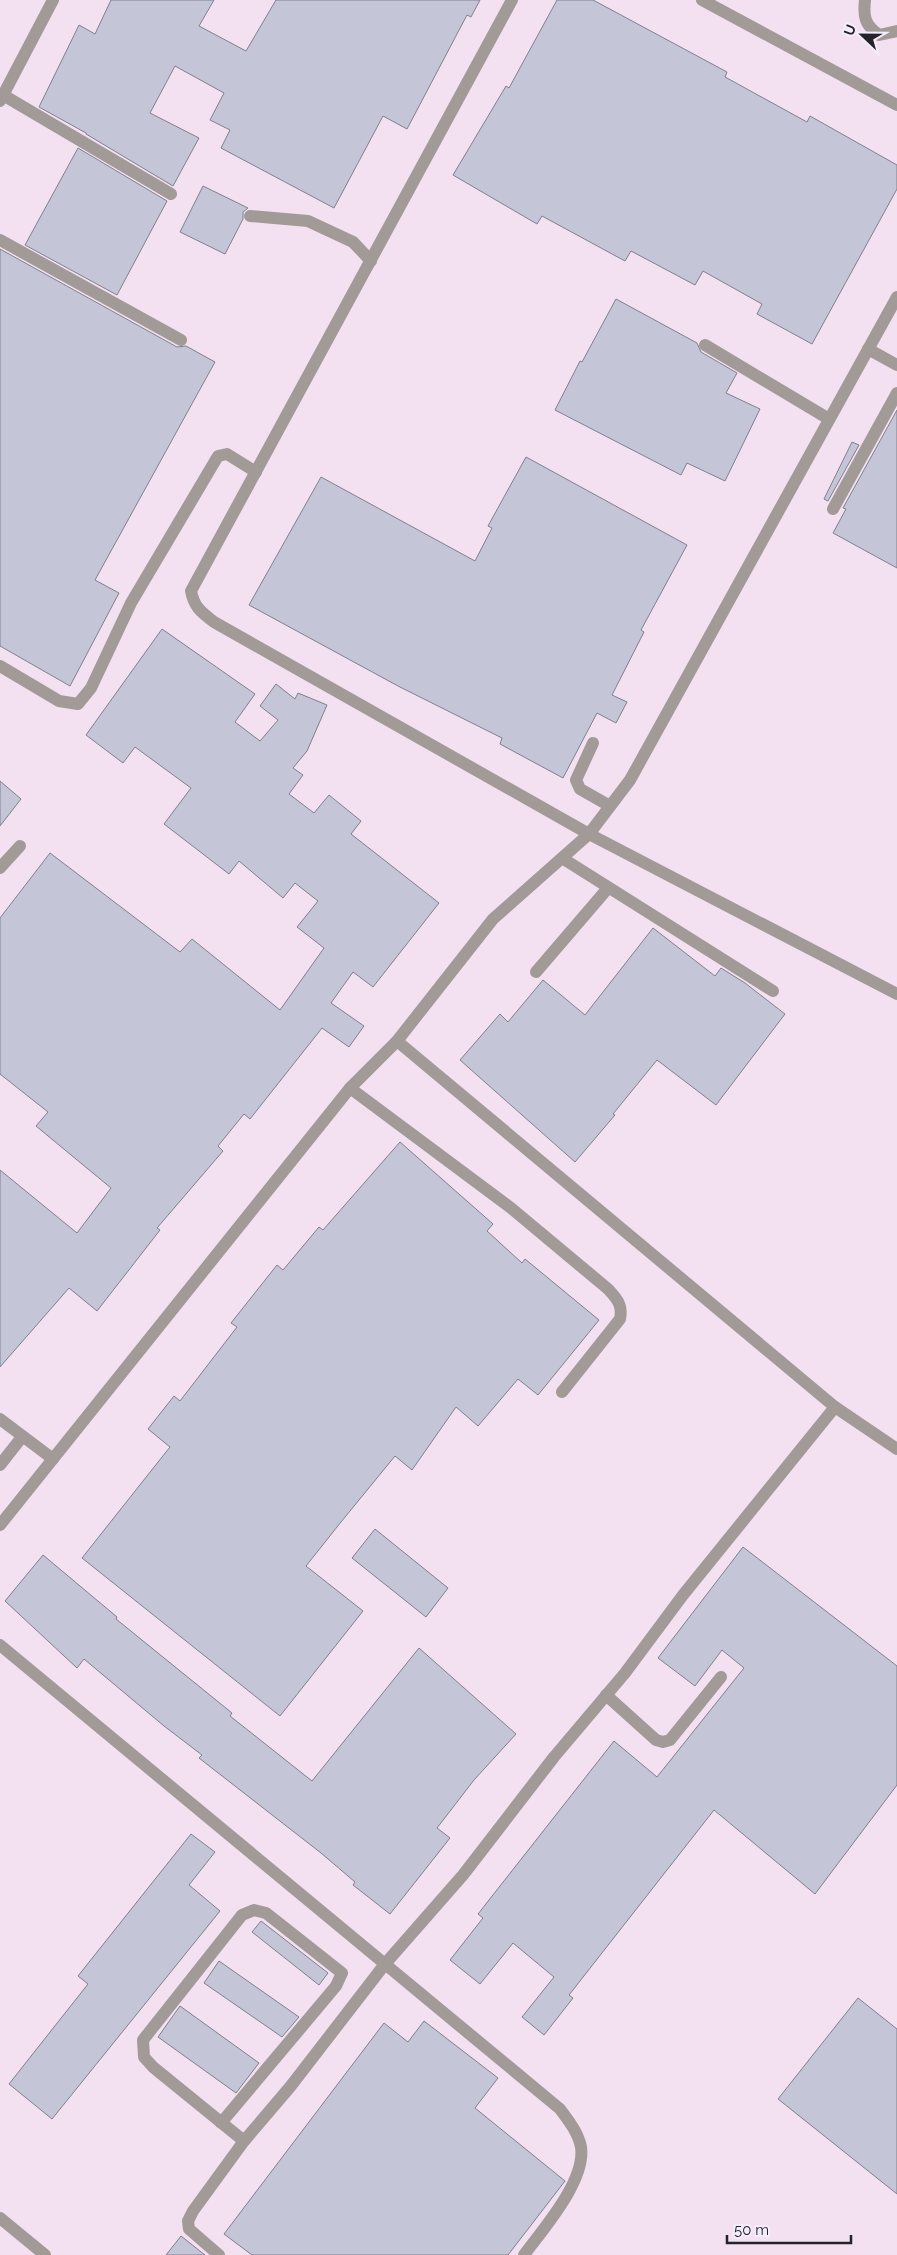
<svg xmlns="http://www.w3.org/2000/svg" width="897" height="2255" font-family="Raleway,sans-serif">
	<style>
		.industrial { fill: #f3e0f0 }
		.building { fill: #c4c5d6; stroke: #7f808f }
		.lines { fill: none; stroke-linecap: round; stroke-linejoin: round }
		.minor { stroke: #a29a97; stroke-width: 12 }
	</style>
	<rect width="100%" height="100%" fill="#f4edfe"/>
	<rect class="industrial" x="0" y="0" width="897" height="2255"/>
	<g class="building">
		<polygon points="111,0 214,0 199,26 246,51 276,0 480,0 471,17 467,15 407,129 383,116 334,208 221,148 230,130 210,120 224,93 175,66 150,113 199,138 173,186 86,134 86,133 39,107 79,25 95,34"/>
		<polygon points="557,0 593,0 727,72 725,77 807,122 810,116 897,165 897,189 812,344 757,314 762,304 703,271 695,285 631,251 625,261 542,216 537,224 453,175 506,86 509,88"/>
		<polygon points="78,148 167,201 117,295 25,245"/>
		<polygon points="203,186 248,208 243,212 243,219 225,254 180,232"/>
		<polygon points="0,249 177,347 186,346 215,362 95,580 119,593 70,686 0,646"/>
		<polygon points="616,299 697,343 701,352 737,373 726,393 760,409 725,481 687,463 681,475 555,410 580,361 582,362"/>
		<polygon points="897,410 897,568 833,533 846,509 843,508"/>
		<polygon points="852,442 859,445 828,501 824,499"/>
		<polygon points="526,457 687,545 641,630 644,632 612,695 627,702 616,723 597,713 563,778 500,744 502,738 398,686 249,605 321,477 475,561 492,528 488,526"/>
		<polygon points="162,629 255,694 235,722 260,741 278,720 260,706 276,684 295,699 298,693 327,705 307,751 293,768 303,775 289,794 314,813 329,795 361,821 351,834 439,903 373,987 353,972 331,1003 364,1026 349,1047 322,1028 250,1119 244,1114 218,1146 223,1151 157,1228 160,1230 97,1311 69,1288 0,1367 0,1170 77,1233 111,1188 36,1126 48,1112 0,1074 0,918 50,853 180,952 192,939 280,1010 324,948 297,927 318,901 295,883 283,898 239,861 229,874 164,824 191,788 135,747 123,763 86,735"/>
		<polygon points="0,781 21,799 0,826"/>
		<polygon points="653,928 715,976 721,968 745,983 785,1014 716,1105 657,1060 613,1114 615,1115 575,1162 460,1060 500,1014 508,1022 543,980 585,1015"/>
		<polygon points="400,1142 493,1224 487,1231 522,1263 525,1259 599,1320 538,1395 518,1379 478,1426 456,1407 412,1470 395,1456 341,1522 306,1566 363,1611 280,1716 82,1558 170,1447 148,1429 174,1396 180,1401 237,1327 231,1323 277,1265 283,1270 319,1227 323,1230"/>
		<polygon points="375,1529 448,1588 426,1617 352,1558"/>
		<polygon points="743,1547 897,1666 897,1785 815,1894 714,1810 569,1995 573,1998 544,2035 522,2017 554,1977 513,1943 480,1984 450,1960 483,1918 478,1914 614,1741 657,1777 744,1668 722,1650 695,1686 658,1658"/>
		<polygon points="43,1555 117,1617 116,1619 232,1713 230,1716 312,1781 419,1648 516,1734 474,1780 437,1828 450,1838 390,1914 353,1885 355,1882 321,1853 199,1758 202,1755 164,1726 84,1659 77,1668 5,1601"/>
		<polygon points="191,1834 215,1852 189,1885 220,1911 52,2119 9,2084 88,1984 78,1976"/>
		<polygon points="261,1921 328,1973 319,1985 252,1932"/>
		<polygon points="219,1961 299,2017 282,2037 204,1983"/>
		<polygon points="858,1998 897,2029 897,2194 778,2099"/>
		<polygon points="180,2006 259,2063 236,2093 158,2037"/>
		<polygon points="424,2021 498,2078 475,2108 565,2181 508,2255 252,2255 224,2234 384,2023 408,2042"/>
		<polygon points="181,2236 205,2255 166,2255"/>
	</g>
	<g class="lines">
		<g class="minor">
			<path d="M512,0L191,591C194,607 201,612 214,622L589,834L897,994"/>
			<polyline points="702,0 897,105"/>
			<path d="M865,0C863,17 865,25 879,35L897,31"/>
			<polyline points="3,95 171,194"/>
			<polyline points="0,101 53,0"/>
			<polyline points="250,216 308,221 353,242 371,261"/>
			<polyline points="0,240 181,340"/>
			<polyline points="705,345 829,419"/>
			<polyline points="868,349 897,365"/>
			<polyline points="833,509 897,393"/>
			<polyline points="0,666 59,701 78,704 91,688 131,603 218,456 227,454 256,472"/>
			<polyline points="593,743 576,780 580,789 610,806"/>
			<polyline points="562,858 773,991"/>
			<polyline points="0,868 20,846"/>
			<polyline points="536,972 608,888"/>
			<path d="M350,1088L511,1208L608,1289C617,1299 623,1305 620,1319L562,1392"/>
			<polyline points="835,1407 897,1449"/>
			<polyline points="0,1419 53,1459"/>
			<polyline points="0,1465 22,1437"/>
			<polyline points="0,1525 350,1088 397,1041 493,919 589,834 630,780 897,297"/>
			<polyline points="0,1645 385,1964 463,1875 554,1757 625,1673 683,1595 835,1407 397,1041"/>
			<polyline points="606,1695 656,1740 663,1742 670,1740 721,1677"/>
			<polyline points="221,2123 336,1986 342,1973 266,1913 254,1910 242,1915 143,2040 144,2057 153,2067 244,2141"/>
			<polyline points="0,2218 45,2255"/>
			<path d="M219,2255L189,2229L188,2221L193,2211L244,2141L290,2087L385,1964L560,2109C568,2120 578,2132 581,2147C586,2181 543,2229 524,2255"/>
		</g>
	</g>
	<g transform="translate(862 35) rotate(292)" stroke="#f4edfe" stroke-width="4" paint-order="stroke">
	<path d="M0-4L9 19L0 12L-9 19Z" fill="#252329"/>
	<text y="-8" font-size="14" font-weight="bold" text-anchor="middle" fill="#252329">U</text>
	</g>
	<path d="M727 2235v8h124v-8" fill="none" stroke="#252329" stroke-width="2.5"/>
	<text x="734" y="2235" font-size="15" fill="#252329" stroke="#f4edfe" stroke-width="4" paint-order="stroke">50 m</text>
</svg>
